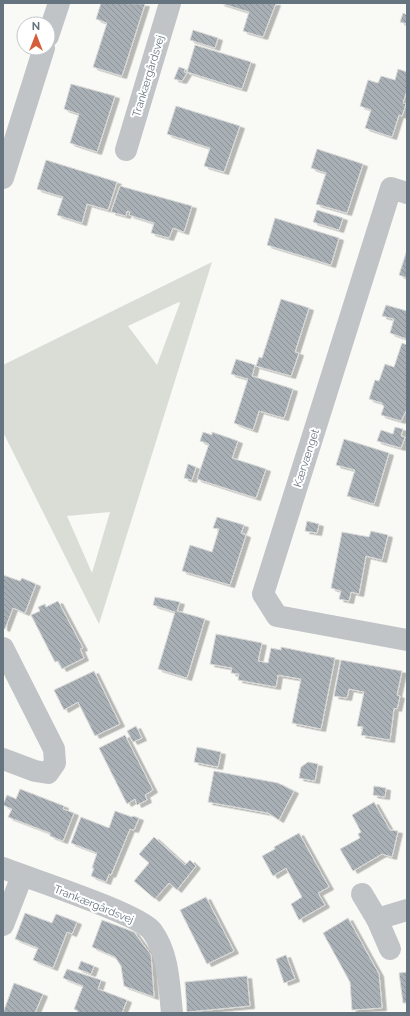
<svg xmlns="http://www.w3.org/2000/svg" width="410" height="1016" font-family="Raleway,sans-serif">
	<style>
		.grass { fill: #d9ddd6; fill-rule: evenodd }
		.building { fill: url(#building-back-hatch); stroke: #dadad9; filter: url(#shadow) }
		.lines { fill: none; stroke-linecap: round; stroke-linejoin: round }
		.minor { stroke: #c0c4c7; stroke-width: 22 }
		.labels { text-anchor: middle; stroke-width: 4; stroke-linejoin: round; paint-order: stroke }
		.street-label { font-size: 11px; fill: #66747f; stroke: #fff }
	</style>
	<defs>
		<pattern id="building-back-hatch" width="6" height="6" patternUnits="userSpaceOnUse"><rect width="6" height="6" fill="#a8afb5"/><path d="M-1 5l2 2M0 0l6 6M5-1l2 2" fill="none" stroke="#8d9398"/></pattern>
		<filter id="shadow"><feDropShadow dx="4.5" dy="2.5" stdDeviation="0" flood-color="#0004"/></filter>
	</defs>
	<rect width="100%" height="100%" fill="#f9f9f6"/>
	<path class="grass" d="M212,262L99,624L3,432V365ZM179,302L180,303L157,365L128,326ZM110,512L92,573L67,516Z"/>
	<g class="building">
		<polygon points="101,3 145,4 122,76 93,67 107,23 96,19"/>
		<polygon points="220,3 276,3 263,37 243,31 249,12"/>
		<polygon points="403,13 407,15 407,24 400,22"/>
		<polygon points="193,30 218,38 215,48 190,40"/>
		<polygon points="195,45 251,62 242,89 187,72"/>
		<polygon points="179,67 185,69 184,72 187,73 182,81 174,79"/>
		<polygon points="398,69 407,72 407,90 403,103 406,104 402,116 399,115 392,137 365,128 371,110 360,106 368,80 378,83 381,76 395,80"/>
		<polygon points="71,84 115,96 97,152 70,143 79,114 64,109"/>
		<polygon points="176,106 240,126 224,172 204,166 210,148 167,134"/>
		<polygon points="317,149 363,164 347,213 316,204 326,173 311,168"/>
		<polygon points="46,160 117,182 108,210 87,204 82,223 57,215 63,197 37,189"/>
		<polygon points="120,186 192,206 184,232 173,228 169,238 151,233 154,223 129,215 130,212 127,211 126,216 111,212"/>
		<polygon points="317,210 343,218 339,230 313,222"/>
		<polygon points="275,218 339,238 331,265 267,245"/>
		<polygon points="407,250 407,278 399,275"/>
		<polygon points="281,299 309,308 295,352 299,353 291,376 256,366 259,357 262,358"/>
		<polygon points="386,305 407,311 407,339 390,333 394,319 382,316"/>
		<polygon points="402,343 407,345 407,409 401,421 381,415 384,406 382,405 382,403 369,399 375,380 379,381 385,364 394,367"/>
		<polygon points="236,359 255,365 252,376 293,389 284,418 259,411 253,430 234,423 248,379 231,374"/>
		<polygon points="395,427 403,429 401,436 405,437 401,448 377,441 381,430 393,434"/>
		<polygon points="203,432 212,435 212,432 238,441 232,458 266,469 256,498 197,479 209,444 200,441"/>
		<polygon points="344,439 389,453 374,504 347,496 355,470 336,465"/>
		<polygon points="188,464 196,467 192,480 184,478"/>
		<polygon points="217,517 244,525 241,533 246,535 230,585 182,571 190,545 212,552 219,529 213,528"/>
		<polygon points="307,521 319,524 317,533 305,531"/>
		<polygon points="371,531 388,535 382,560 366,556 359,594 351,592 349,601 339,599 341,591 331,588 342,532 369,537"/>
		<polygon points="3,575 20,581 22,578 36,584 25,613 13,608 5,629 3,628"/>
		<polygon points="155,597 180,602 177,611 205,619 187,678 158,669 175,612 153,605"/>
		<polygon points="58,601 83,648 80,649 84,658 62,669 58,661 55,662 31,615 40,611 38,607 45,604 46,607"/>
		<polygon points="216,634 262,643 258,661 268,663 271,648 281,650 281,647 335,658 321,729 292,723 301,679 278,675 276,687 238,680 239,674 231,673 232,668 210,664"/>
		<polygon points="341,660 402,671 397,695 400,696 397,709 394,708 390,740 361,735 363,727 357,726 364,692 349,689 347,698 334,696"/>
		<polygon points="94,671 120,724 95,736 78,702 64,710 54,690"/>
		<polygon points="136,726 142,738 133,742 127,731"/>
		<polygon points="125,735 153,790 145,795 147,800 137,805 135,799 127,804 99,748"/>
		<polygon points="197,747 221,752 218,767 194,762"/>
		<polygon points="308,762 318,764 315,781 299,778 301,767"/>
		<polygon points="214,771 278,783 294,791 279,820 268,813 208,802"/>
		<polygon points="374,786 386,788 385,797 373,795"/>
		<polygon points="20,789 64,806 63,809 74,813 63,841 50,836 50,833 8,817 12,809 3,805 7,795 16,799"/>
		<polygon points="374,802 390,830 398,831 392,857 382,854 353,871 340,849 360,838 358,834 361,832 352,815"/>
		<polygon points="115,811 132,817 133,816 139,818 134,830 130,829 111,875 109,874 106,882 91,876 94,868 92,868 97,853 71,843 81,817 109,828"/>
		<polygon points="299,833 329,887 318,893 325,905 299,920 291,904 302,897 286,868 273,876 262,856 275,849 274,847"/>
		<polygon points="154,837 185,865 190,860 196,866 177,890 169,883 155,899 134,881 149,863 139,854"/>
		<polygon points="206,897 234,951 207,964 180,910"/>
		<polygon points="25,913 52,923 56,914 77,922 72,934 67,932 53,968 33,960 38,948 15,939"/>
		<polygon points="348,918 379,974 382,1008 352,1010 350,982 323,933"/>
		<polygon points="102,920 134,932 151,955 154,997 124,986 121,966 115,957 92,947"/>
		<polygon points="286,955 295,979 284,983 276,959"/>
		<polygon points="81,961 94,966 91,974 78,969"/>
		<polygon points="67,969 101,980 98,989 127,1000 122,1013 77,1013 78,1011 74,1009 83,986 63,978"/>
		<polygon points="407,972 407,1003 403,1003 399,973"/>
		<polygon points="247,976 250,1006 187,1012 185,982"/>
		<polygon points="14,983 43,994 35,1013 3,1013"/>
	</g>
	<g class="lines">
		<g class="minor">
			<polyline points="48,36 59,3"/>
			<polyline points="126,150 170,3"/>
			<polyline points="3,178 44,48"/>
			<polyline points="407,193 391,188 263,594 277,616 407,640"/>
			<polyline points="3,648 54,749 55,763 48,773 35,771 3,759"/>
			<path d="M3,868C30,879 138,913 152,931C169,954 169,985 172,1013"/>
			<polyline points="362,894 377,919 390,949"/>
			<polyline points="377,919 407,910"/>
			<polyline points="3,925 22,876"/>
		</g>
	</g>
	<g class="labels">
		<g class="street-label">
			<text transform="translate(148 76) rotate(-73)" y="4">Trankærgårdsvej</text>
			<text transform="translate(306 458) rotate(-72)" y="4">Kærvænget</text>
			<text transform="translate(94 904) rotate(22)" y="4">Trankærgårdsvej</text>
		</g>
	</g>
	<rect width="410" height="1016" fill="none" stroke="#66747f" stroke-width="8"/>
	<g transform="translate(36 36)"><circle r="19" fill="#ffffff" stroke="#c2c7cc"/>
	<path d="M0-3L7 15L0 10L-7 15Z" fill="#d55e3a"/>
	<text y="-6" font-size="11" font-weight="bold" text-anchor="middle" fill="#66747f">N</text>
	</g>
</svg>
